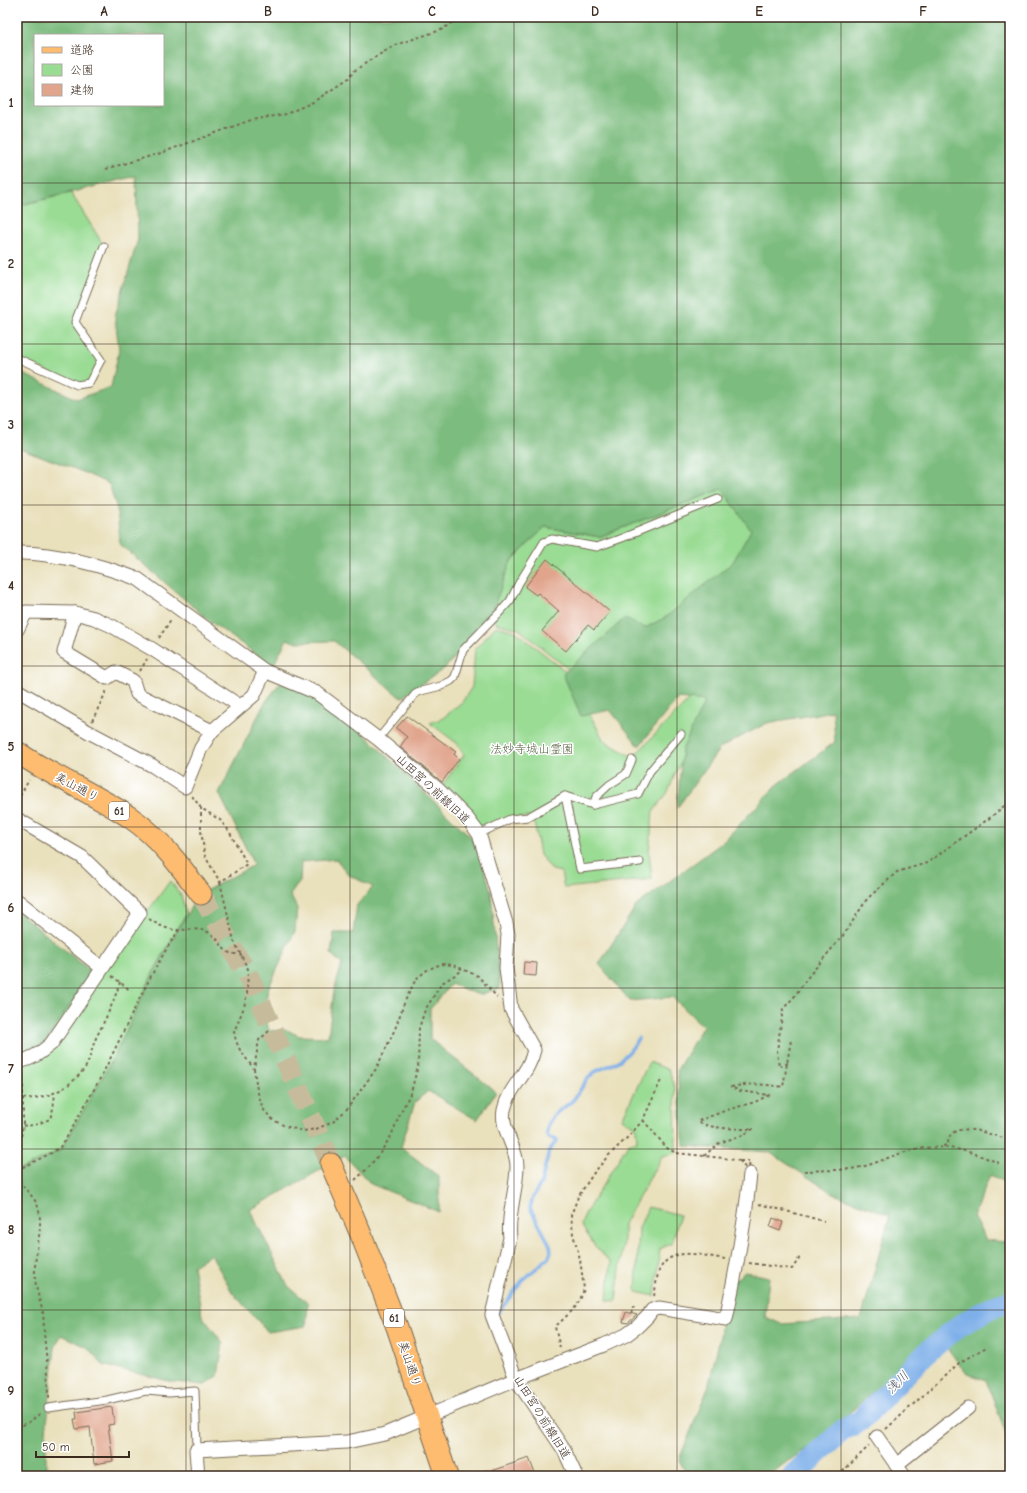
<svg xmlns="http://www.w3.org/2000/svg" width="1027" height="1493" font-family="'Comic Neue','Klee One',sans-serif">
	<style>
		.green { fill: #9adc94; stroke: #6a8359 }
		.forest { fill: #7bbc7e; stroke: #5b734e; fill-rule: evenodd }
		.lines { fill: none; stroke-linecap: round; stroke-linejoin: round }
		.stream { stroke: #7dafe9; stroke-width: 3.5 }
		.river { stroke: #7dafe9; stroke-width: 22 }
		.building { fill: #e1a48c }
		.primary-tunnel { stroke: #c6bc9c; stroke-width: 21; stroke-dasharray: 21 10; stroke-linecap: butt }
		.lane-casing { stroke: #786a55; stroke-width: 9 }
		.street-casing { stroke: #786a55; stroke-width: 15 }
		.primary-casing { stroke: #786a55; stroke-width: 23 }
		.path { stroke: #786a55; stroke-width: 2; stroke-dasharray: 3 3; stroke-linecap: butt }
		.lane { stroke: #fff; stroke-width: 7 }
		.street { stroke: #fff; stroke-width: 13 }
		.primary { stroke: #febc70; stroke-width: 21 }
		.grid { fill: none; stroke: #3b2a1e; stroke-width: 1; stroke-opacity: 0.55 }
		.labels { text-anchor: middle; stroke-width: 3; stroke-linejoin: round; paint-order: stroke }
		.shield { fill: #fff; stroke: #766a62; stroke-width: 1 }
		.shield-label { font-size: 11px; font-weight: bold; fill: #3b2a1e }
		.park-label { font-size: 12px; fill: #585f41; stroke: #fff }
		.street-label { font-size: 12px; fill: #3b2a1e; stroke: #fff }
		.water-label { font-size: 13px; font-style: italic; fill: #525965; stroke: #fff }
		.neatline { fill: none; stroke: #3b2a1e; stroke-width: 1.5 }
		.grid-label { font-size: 13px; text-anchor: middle; font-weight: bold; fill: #3b2a1e }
	</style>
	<rect width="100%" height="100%" fill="#fff"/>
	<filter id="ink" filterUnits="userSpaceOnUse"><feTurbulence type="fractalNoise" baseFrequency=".025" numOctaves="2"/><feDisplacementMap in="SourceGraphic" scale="8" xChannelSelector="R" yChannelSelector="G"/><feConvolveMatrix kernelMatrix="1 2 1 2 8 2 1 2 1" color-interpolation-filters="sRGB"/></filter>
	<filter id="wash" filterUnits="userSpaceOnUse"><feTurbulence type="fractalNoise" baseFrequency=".012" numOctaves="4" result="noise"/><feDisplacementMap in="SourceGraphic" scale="16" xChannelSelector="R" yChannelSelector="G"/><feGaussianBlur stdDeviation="0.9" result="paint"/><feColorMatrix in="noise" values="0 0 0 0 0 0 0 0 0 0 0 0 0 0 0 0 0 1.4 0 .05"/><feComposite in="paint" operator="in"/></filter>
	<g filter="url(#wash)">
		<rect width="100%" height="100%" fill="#e9e0bc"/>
		<g class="green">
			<polygon points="71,193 104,246 75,322 101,360 89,383 77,385 17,358 17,206"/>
			<polygon points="722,489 758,526 748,576 568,669 519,629 496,623 490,617 503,570 545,527 599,537"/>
			<polygon points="496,626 515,631 568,673 604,741 633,757 692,697 706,701 694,744 677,769 668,792 653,812 649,853 652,879 564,888 561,872 552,870 540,855 534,821 528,817 510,819 479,834 439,790 464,755 458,744 430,723 443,718 462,702 472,687 475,649"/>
			<polygon points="170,881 181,895 186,914 153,973 115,1055 61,1150 22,1169 17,1169 17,1062 23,1061 140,913 148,911"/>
			<polygon points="649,1062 669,1070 675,1088 676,1153 662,1156 624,1224 624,1238 616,1301 607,1300 611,1263 595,1246 581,1225 585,1214 628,1144 637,1141 636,1127 622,1119"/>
			<polygon points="648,1207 680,1215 672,1243 660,1249 655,1296 636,1292 639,1228"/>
		</g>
		<g class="forest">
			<path d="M17,17H1010V1185L990,1175L973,1217L986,1240L1005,1242L1010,1240V1444L986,1380L967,1374L948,1349L933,1339C894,1372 857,1407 819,1440C803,1453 784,1461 770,1476H688L679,1460L708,1388L720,1337L725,1288L745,1272L769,1277L765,1317L781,1324L861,1319L890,1215L834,1194L769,1152L684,1146L677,1070L703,1026L672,997L630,1001L599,964L636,906L723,842L777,785L835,742L833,711L767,723L720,748L677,808L682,750L705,701L678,698L639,746L610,710L581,716L563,674L625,618L645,628L666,617L733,562L751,530L722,489L599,537L545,527L511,561L490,617L445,668L401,698L334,641L294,642L287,639L273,666L211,622L120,544L117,509L109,484L83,472L17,447V371L77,399L111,387L119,350L115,316L138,239L136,176L17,206ZM35,35H163V105H35Z"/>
			<path d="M280,683L302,689L339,710L477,843L491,892L500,988L479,995L451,984L430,1009V1039L496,1092L477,1120L428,1091L415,1102L401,1147L439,1177V1212L371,1184L345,1156L250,1210L288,1286L308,1303L306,1326L268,1332L232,1292L211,1254L193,1266L202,1316L223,1343L218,1376L205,1385L173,1382L103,1365L87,1347L61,1335L55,1348L46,1432V1474L44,1476H17V1169H22L61,1150L115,1055L153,973L198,895L254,865L219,793L264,704ZM336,859L349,875L373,887L357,905L353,933H334L331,954L342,964L334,991L328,1037L299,1036L287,1030L269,1031L264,1011L268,989L295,931L297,908L290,895L300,881L301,862Z"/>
			<polygon points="17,911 88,969 90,975 48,1038 37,1049 17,1056"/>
		</g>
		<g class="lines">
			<g class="stream">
				<path d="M498,1313L522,1281L548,1258L551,1252L550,1245L530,1208L533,1197L541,1183L549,1151L557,1140L549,1138L547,1135C547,1113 562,1111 573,1100C580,1092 584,1082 591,1075C597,1069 606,1068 613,1064C625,1058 633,1049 638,1038"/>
				<polyline points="580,1470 583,1476"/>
			</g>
			<polyline class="river" points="793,1476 843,1430 860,1421 926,1353 959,1326 990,1308 1010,1301"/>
		</g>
		<g id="blocks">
			<g class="building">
				<polygon points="547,559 610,612 594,630 588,625 566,651 542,631 559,611 538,593 536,595 525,587"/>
				<polygon points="407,716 456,752 454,754 459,759 442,782 400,747 407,737 396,728"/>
				<polygon points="524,962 537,963 536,976 523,975"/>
				<polygon points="773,1218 783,1222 780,1231 770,1227"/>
				<polygon points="626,1312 637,1315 628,1323 623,1322"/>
				<polygon points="112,1407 114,1424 108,1425 113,1461 94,1464 90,1427 76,1429 74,1419 77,1419 76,1412"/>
				<polygon points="529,1458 536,1476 483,1476 482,1474"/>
			</g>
		</g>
	</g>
	<g filter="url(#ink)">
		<use href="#blocks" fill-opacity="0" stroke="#786a55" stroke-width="1"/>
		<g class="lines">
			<polyline class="primary-tunnel" points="201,894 251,981 331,1164"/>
			<g class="lane-casing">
				<g id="lane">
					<polyline points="17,358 77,385 89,383 101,360 75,322 104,246"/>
					<polyline points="378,739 417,692 441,686 451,681 455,677 463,650 499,613 510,601 519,583 544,542 552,539 597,547 622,538 718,499"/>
					<polyline points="565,796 580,869 640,862"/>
					<polyline points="593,805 596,797 609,785 626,774 632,760"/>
					<polyline points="479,834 510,819 528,817 565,796 593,805 638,794 650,771 681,734"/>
					<polyline points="48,1408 107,1400 146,1391 169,1393 195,1391 197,1447 196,1450"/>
				</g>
			</g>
			<g class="street-casing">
				<g id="street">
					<path d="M17,553C54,552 103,566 138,579L265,671L317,693L378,739L439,790L467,818L479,834L506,923L508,934L506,968L511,1009L534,1050C529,1074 509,1086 504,1110C500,1129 517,1147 517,1166C517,1190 507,1214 510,1238L492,1315L516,1379L564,1450L576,1476"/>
					<polyline points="75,613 64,652 107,678 116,672 133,681 137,694 212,731"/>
					<polyline points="17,630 26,612 75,613 94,618 112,626 152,649 240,706"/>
					<polyline points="17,690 87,731 153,766 185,787 201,748 212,731 254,695 265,671"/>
					<path d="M17,819L82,857L140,913L51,1044C40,1053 31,1060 17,1062"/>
					<polyline points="17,900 102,968"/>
					<polyline points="877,1437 904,1476"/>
					<polyline points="896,1465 968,1408"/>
					<path d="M198,1476L196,1450L347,1442L385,1434L516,1379L604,1345L626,1335L637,1327L648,1316L652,1310L659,1308L726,1319C736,1271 745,1223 750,1174"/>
				</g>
			</g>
			<g class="primary-casing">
				<g id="primary">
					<path d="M17,752C53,777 94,793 131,818C159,837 181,867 201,894"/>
					<polyline points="331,1164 362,1237 397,1327 447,1476"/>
				</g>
			</g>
			<g class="path">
				<polyline points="106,169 161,153 251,120 286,114 313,102 348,79 354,71 369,61 395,45 441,30 461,17"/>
				<polyline points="159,638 172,618"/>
				<polyline points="140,671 147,659"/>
				<polyline points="92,721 107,690"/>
				<polyline points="192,796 201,808 220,820 229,831 247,864 220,882 205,856 201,831 201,808"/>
				<polyline points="17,801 29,780"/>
				<polyline points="220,882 234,941 248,969 247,994 244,1007 234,1032 236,1041 240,1050 254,1069"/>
				<path d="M149,919C158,925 168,930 178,930C187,930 196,928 205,931C220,936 221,950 230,953C234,954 238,954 242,955"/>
				<polyline points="112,976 131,991"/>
				<polyline points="269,1031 259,1040 254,1069 257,1090 263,1109 273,1120 285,1126 303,1131 316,1129 333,1122 347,1109 376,1069 395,1029 405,1001 416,979 427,970 441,964 453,965 478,976 497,997"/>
				<polyline points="788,1063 779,1067 777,1051 783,1009 794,997 808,977 845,933 867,899 897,872 927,863 991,817 1010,801"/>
				<path d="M17,1098C41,1101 64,1092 80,1074C82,1071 86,1068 87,1064C91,1056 92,1047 96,1038C105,1020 114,1002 120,982"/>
				<polyline points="643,1120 667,1148 676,1153 723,1158 740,1161"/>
				<polyline points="17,1126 35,1125 50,1119 53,1109 55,1094"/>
				<path d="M943,1146L947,1145C948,1142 949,1139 950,1136C961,1120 996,1138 1010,1139"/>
				<path d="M704,1156L719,1143L743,1135L753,1129C742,1129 705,1129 698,1121L727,1110L755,1102L769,1095L740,1091L731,1087C751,1083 763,1084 783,1087L791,1040"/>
				<polyline points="17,1160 23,1125 23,1072"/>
				<polygon points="740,1161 749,1161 750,1174"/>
				<path d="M17,1170C26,1165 54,1153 60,1147C67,1139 76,1120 82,1110C118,1052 140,986 179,930"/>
				<path d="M804,1171C821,1170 839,1171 856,1168C873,1165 888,1157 905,1152C943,1142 964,1149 999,1163"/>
				<path d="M17,1175C21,1189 37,1196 39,1211C43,1232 34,1253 35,1274C35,1288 40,1300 43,1313C44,1323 44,1334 45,1344C47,1362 49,1380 49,1399"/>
				<polyline points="355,1180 368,1168 380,1153 391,1136 400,1114 411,1092 418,1066 419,1028 425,1010 442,983 463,970"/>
				<polyline points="759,1204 824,1221"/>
				<polyline points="749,1263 792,1269 800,1257"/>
				<path d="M654,1296C656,1288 656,1277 660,1269C672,1245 704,1256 725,1259"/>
				<polyline points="631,1314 633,1307 637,1308"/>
				<polyline points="560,1348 555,1327 574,1309 580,1300 584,1289 580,1259 573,1234 571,1215 578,1197 593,1174 608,1156 629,1136 643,1120 662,1078"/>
				<polyline points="17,1428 29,1422 41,1413"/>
				<polyline points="886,1429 959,1363 988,1346"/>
				<polyline points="838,1476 869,1446"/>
			</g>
			<use href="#lane" class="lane"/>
			<use href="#street" class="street"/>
			<use href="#primary" class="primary"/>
		</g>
	</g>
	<path class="grid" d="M186,17V1476M350,17V1476M514,17V1476M677,17V1476M841,17V1476M17,183H1010M17,344H1010M17,505H1010M17,666H1010M17,827H1010M17,988H1010M17,1149H1010M17,1310H1010"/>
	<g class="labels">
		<g class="shield">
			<rect x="109" y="802" width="20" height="18" rx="3"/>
			<rect x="384" y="1309" width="20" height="18" rx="3"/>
		</g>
		<g class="shield-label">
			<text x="119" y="815">61</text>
			<text x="394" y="1322">61</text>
		</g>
		<g class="park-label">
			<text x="532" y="753">法妙寺城山霊園</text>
		</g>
		<g class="street-label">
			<text transform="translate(77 787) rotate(28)" y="4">美山通り</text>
			<text transform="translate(433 789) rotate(43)" y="4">山田宮の前線旧道</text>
			<text transform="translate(410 1364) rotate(71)" y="4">美山通り</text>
			<text transform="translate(542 1417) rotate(58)" y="4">山田宮の前線旧道</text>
		</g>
		<g class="water-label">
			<text transform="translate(897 1382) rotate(-46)" y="5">浅川</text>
		</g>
	</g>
	<rect width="1027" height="1493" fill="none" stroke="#fff" stroke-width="44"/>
	<rect x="34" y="34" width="130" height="72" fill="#ffffff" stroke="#b1aaa5"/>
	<rect x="42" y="47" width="20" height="6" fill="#febc70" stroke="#b1aaa5"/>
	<text x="70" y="54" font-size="12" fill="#3b2a1e">道路</text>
	<rect x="42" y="64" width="20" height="12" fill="#9adc94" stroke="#b1aaa5"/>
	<text x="70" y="74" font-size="12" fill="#3b2a1e">公園</text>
	<rect x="42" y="84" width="20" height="12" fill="#e1a48c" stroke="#b1aaa5"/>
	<text x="70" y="94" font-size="12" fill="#3b2a1e">建物</text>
	<path d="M36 1451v6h93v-6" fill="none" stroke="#3b2a1e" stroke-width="2"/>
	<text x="42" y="1451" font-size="12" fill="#3b2a1e" stroke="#ffffff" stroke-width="3" paint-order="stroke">50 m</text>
	<rect x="22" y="22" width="983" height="1449" class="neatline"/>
	<g class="grid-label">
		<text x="104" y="16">A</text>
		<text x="268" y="16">B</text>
		<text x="432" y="16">C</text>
		<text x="595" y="16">D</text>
		<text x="759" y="16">E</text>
		<text x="923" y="16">F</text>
		<text x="11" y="107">1</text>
		<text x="11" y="268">2</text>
		<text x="11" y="429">3</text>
		<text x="11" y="590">4</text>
		<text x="11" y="751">5</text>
		<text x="11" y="912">6</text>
		<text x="11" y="1073">7</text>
		<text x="11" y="1234">8</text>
		<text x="11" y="1395">9</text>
	</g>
</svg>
